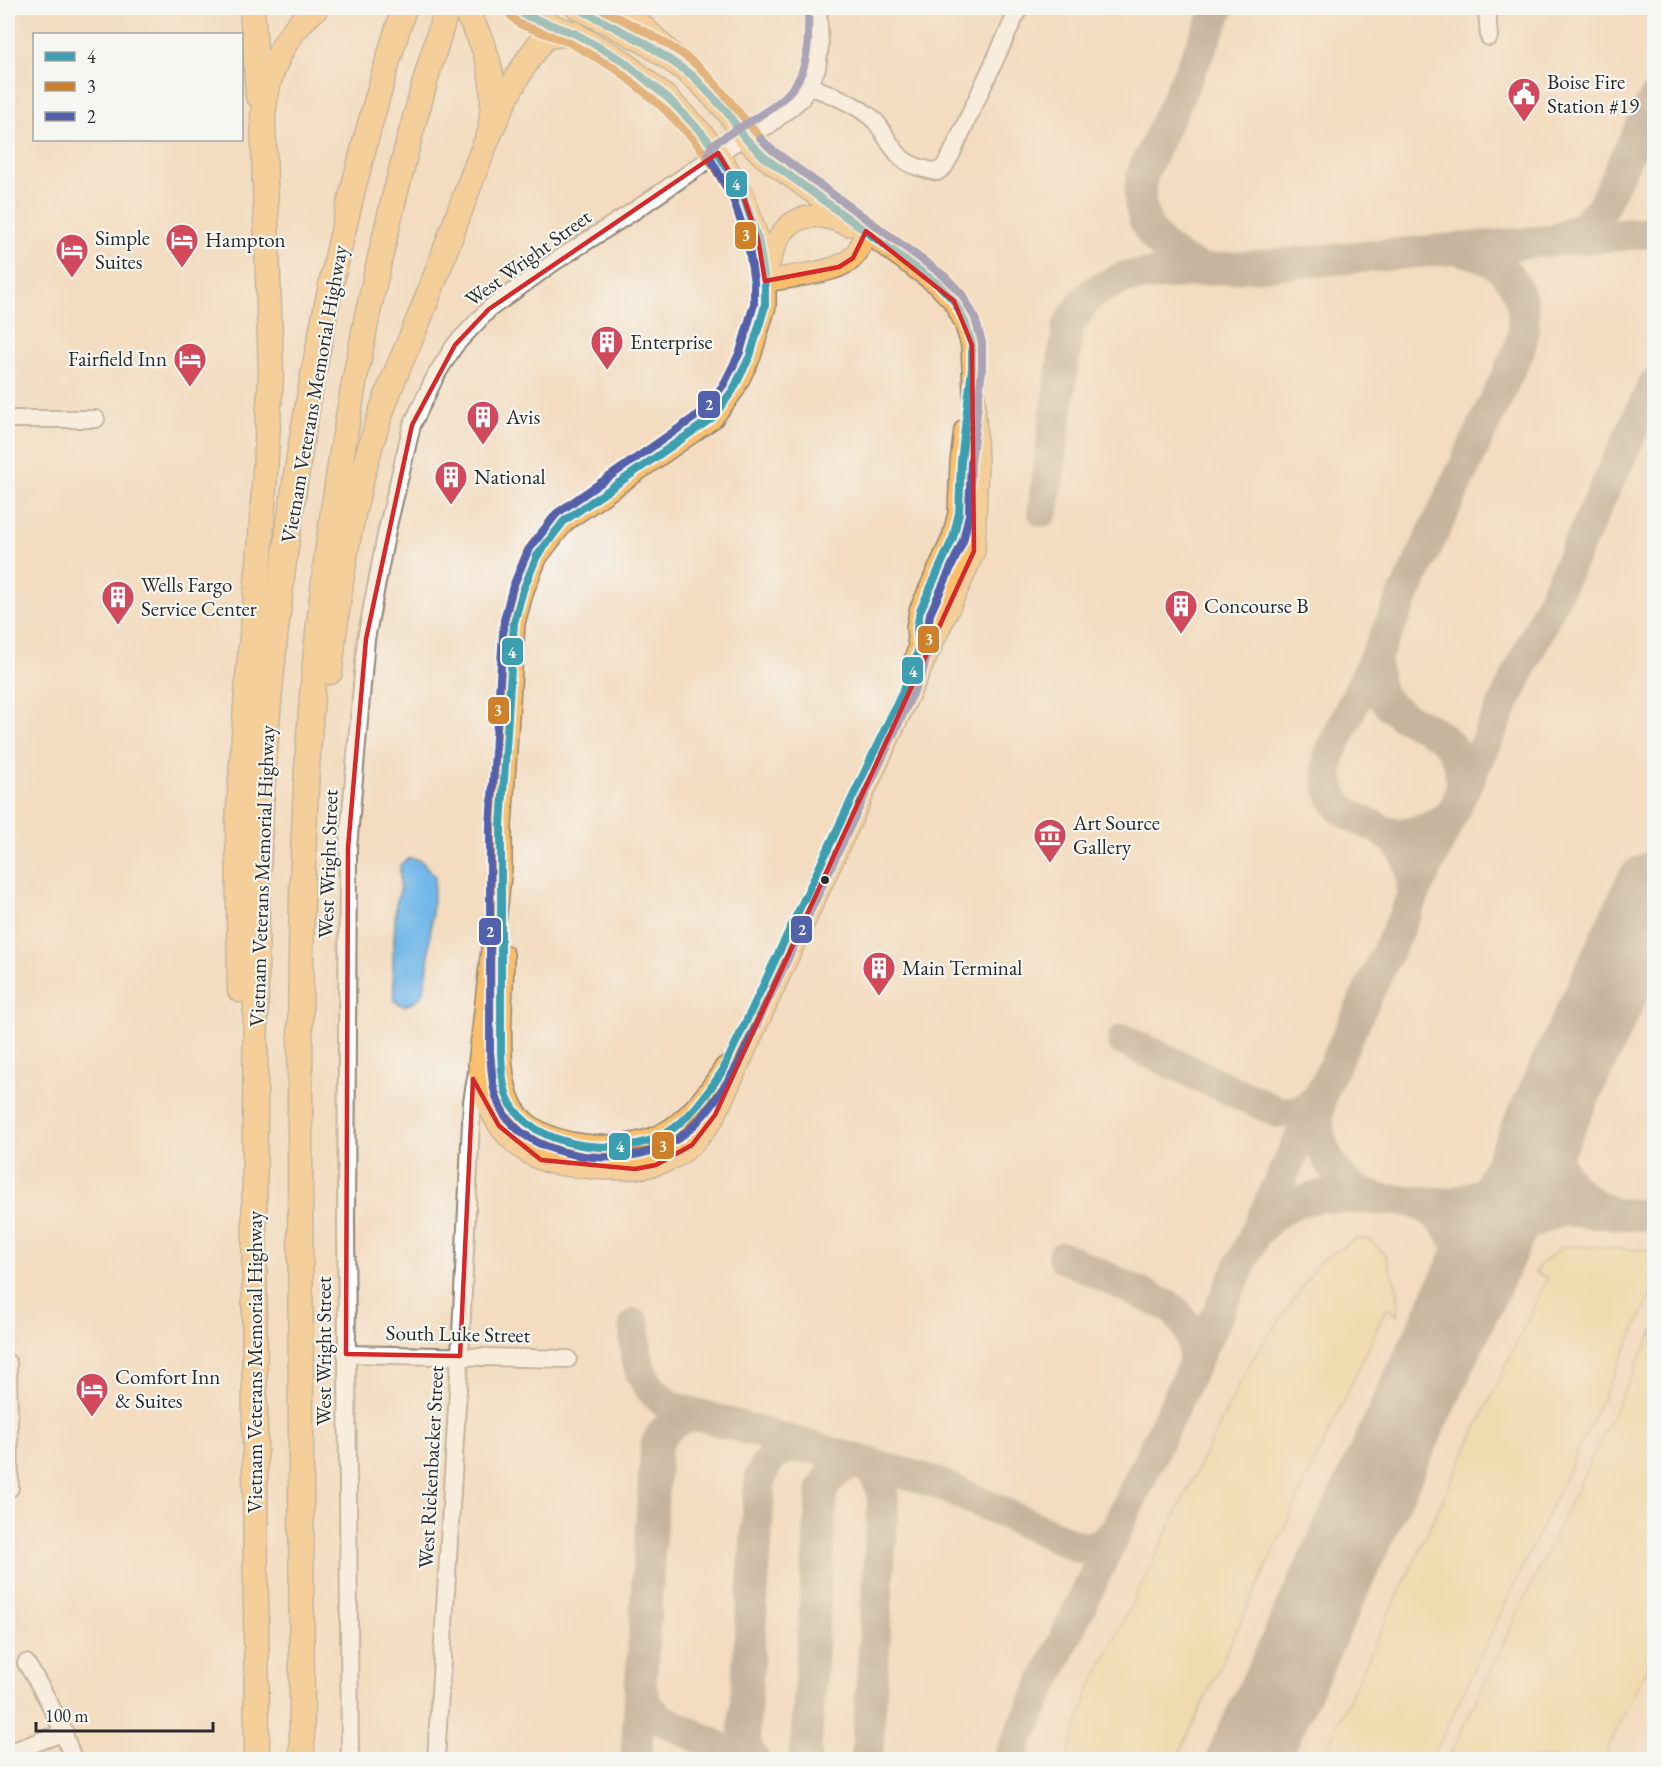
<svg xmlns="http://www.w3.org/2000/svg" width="1662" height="1767" font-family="'EB Garamond',serif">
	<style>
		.sand { fill: #eeda9e; stroke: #8c8264; stroke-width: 1.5 }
		.water { fill: #72b7e8; stroke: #4e718a; stroke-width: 1.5 }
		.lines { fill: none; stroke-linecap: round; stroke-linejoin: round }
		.taxiway { stroke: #8f8475; stroke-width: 32 }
		.runway { stroke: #8f8475; stroke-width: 80 }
		.minor-casing { stroke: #8f8475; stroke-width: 20 }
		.major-casing { stroke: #8f8475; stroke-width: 24 }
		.highway-casing { stroke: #8f8475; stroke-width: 27 }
		.minor { stroke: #fff; stroke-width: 16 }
		.major { stroke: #f9bf6d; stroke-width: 21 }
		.highway { stroke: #f9bf6d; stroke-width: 24 }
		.bus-1-casing { stroke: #f6f6f2; stroke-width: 12 }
		.bus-2-casing { stroke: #f6f6f2; stroke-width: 12 }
		.bus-3-casing { stroke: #f6f6f2; stroke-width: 12 }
		.bus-1 { stroke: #3c9eb0; stroke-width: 8 }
		.bus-2 { stroke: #cf8129; stroke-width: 8 }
		.bus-3 { stroke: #5261ac; stroke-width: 8 }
		.marked { fill: none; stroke: #d62828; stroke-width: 4.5; stroke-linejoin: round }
		.bus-dot { fill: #2b2b2b; stroke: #f6f6f2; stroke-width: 2 }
		.labels { text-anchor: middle; stroke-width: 4.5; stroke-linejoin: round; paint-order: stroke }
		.poi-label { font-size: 21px; fill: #2b2b2b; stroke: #f6f6f2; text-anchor: start }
		.street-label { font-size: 21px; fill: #2b2b2b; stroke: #f6f6f2 }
		.line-badge { stroke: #f6f6f2; stroke-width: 2 }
		.badge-label { font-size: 16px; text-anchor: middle; font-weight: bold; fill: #fff }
	</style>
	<rect width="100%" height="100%" fill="#f6f6f2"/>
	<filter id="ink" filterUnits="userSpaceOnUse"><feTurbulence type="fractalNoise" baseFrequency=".0167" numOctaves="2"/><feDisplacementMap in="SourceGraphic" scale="12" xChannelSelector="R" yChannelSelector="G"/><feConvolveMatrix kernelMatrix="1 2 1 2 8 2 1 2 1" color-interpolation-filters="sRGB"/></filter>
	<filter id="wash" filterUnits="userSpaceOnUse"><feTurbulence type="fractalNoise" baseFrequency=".008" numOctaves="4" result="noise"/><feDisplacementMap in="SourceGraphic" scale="24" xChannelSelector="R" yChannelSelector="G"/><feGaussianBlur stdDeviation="1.35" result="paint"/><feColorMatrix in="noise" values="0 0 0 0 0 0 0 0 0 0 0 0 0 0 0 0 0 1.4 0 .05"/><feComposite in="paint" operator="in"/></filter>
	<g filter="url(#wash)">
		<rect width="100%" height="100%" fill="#f3dcbf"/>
		<g class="sand">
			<polygon points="1355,1239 1369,1239 1386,1256 1394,1279 1398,1291 1397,1316 1387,1307 1177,1759 1067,1759 1088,1693 1250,1363 1320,1261"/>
			<polygon points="1576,1246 1654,1251 1654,1289 1432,1759 1321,1759 1547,1278 1535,1272 1542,1263 1562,1247"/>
			<polygon points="1654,1328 1654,1652 1603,1759 1448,1759"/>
		</g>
		<polygon class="water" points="409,858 420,860 435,876 427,975 422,995 413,1003 403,1006 394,1000 393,958 396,904 400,891 400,865"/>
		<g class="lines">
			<g class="taxiway">
				<polyline points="1560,238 1582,227 1602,207 1654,99"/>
				<path d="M1205,270C1159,254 1129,221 1144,170L1219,8"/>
				<polyline points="1043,511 1068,326 1085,300 1097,290 1125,277 1654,232"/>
				<path d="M1376,655C1375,671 1375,687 1385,700C1409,732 1458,722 1461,779C1462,792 1459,804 1450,814C1432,831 1410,836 1386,833"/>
				<path d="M1411,901C1417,873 1407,844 1380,829C1371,824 1360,821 1351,815C1329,802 1324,777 1330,753L1519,350C1534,301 1512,260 1461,250"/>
				<path d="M1123,1040L1278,1112C1298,1115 1310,1107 1322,1093"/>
				<path d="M1320,1102C1311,1144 1335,1185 1375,1198"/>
				<path d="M1553,1108C1551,1157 1559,1190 1608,1211"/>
				<path d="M1459,1201C1500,1191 1518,1171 1539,1138"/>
				<path d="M1414,1202C1443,1211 1462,1242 1464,1272C1464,1287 1460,1300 1457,1314"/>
				<path d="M1261,1228C1280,1206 1295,1201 1323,1196L1654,1216"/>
				<path d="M1063,1257L1170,1307C1191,1326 1193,1335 1194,1363"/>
				<path d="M1479,1266C1505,1235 1517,1225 1556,1213"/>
				<path d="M635,1325C634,1362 640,1388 674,1408L935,1482L1081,1548L1099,1546L1115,1533"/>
				<path d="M855,1460C873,1467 882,1481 883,1500L867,1760"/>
				<polyline points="640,1688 647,1705 659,1718 746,1760"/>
				<path d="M636,1760L656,1446C664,1424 682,1415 704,1417"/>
				<path d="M754,1760L746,1746L744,1729L760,1479C767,1455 784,1444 808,1447"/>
				<path d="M805,1760L822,1491C831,1470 848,1462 870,1464"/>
				<polyline points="1008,1760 1654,384"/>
			</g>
			<polyline class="runway" points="1247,1760 1654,891"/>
		</g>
	</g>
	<g filter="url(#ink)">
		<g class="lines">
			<g class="minor-casing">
				<g id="minor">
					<polyline points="1487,8 1489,37"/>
					<path d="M809,86C831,94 854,103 872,118C878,123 882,130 886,137C901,162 908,166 937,172L944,167L951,155L1019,8"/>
					<polyline points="8,419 96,419"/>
					<polyline points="346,1354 568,1359"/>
					<polyline points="8,1363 10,1488"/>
					<path d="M26,1663C46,1694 62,1724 73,1760"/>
					<polyline points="8,1753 65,1732"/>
					<polyline points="350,1760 346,1221 348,848 366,639 387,530 412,425 436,375 455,345 489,309 554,262 637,209 718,153 744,137 769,125 801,99 817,68 820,46 818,8"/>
					<polyline points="436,1760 460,1356 472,1102 477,1072"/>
				</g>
			</g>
			<g class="major-casing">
				<g id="major">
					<path d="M517,8L524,15L574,33L622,60L669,99L701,132L718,153L743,195L758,239L765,281V306L750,356L733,390L712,418L564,521L537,556L523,590L514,623L501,826V868L479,1065C482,1105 502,1142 540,1159C556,1166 577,1166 594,1168C650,1172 685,1165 715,1115L961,581L974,551L977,462L972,345L965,322L954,301L938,284L764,157L744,137L726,111L693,76L645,43L577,8"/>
					<path d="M766,274C773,245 784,212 822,217C831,218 840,222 849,225"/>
					<path d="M765,281C786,277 836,273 851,259C859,252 863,241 866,231"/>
					<polyline points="913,668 919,647 917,628 920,611 953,538 959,513 961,462 965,430"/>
					<path d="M503,955C503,996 493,1074 513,1108C538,1151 623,1155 663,1134C687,1122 711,1091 725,1068"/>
				</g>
			</g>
			<g class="highway-casing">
				<g id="highway">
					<polyline points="252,8 258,95"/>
					<path d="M463,8C486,41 498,82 491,123"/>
					<polyline points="622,8 693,76"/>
					<path d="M330,672C339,579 354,484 387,396C394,376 403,357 411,338C426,303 439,267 452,232C476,168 502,87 546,36L574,33"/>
					<path d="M240,990L238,822L248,678L260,553L271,374L263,116C267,72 282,36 316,8"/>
					<path d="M257,1760C256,1546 253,1333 255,1120C256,1011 255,901 262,792C279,527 324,261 404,8"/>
					<path d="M302,1760C302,1552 300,1345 300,1138C300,967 300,794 319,624C341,415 385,208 447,8"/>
				</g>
			</g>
			<use href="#minor" class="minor"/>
			<use href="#major" class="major"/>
			<use href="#highway" class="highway"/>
			<g class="bus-1-casing">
				<path id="bus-1" d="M517,8L524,15L574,33L622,60L669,99L701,132L718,153L743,195L758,239L765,281V306L750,356L733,390L712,418L564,521L537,556L523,590L514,623L501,826V1052C502,1071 502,1093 514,1109C543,1150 623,1157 665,1134C690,1119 708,1093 723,1070L913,670L919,647L917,628L920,611L953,538L959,513L961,462L972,368V345L965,322L954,301L938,284L764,157L744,137L726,111L693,76L645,43L577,8"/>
			</g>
			<g class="bus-2-casing">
				<path id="bus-2" d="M510,15L519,24L570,43L616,69L662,107L693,139L709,159L733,199L748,242L754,282V304L740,352L724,384L705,410L557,513L528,550L513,587L504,622L491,825L490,1052L493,1085L498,1101L505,1115L522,1133L539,1143L560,1151L583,1156L606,1157L648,1151L668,1144L679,1138L708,1108L732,1075L922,674L929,649L928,628L930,614L963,541L969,515L971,463L982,368V343L975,318L963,295L945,276L771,149C746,124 727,94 701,69C675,45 631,24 599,8"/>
			</g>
			<g class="bus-3-casing">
				<g id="bus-3">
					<path d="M741,127C801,92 810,78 808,8"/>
					<path d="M737,129L712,145L708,154L733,199L748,242L754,282V304L740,352L724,384L705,410L556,514L528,551L513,586L504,620L490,826V1052C492,1073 492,1096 504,1114C535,1161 622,1168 669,1144C700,1128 720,1094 738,1065L922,674L929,649L928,628L930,614L963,541L969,515L971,463L982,368V343L975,318L962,295L944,276L771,149L761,139"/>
				</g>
			</g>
			<use href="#bus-1" class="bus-1"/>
			<use href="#bus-2" class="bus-2"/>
			<use href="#bus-3" class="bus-3"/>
		</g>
	</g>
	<path d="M0 0H1662V1767H0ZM718,153L743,195L758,239L765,281L839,267L853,258L866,231L954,301L972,345L974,551L715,1115L692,1145L656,1165L635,1169L541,1160L499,1126L473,1079L460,1356L346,1354L348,848L366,639L412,425L455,345L489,309Z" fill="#f3dcbf" fill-opacity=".55" fill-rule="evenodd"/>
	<path class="marked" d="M718,153L743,195L758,239L765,281L839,267L853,258L866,231L954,301L972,345L974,551L715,1115L692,1145L656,1165L635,1169L541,1160L499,1126L473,1079L460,1356L346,1354L348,848L366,639L412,425L455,345L489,309Z"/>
	<defs>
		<g id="civic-pin" transform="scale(1.725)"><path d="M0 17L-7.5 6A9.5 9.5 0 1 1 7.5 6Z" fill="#d1495b" stroke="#f6f6f2"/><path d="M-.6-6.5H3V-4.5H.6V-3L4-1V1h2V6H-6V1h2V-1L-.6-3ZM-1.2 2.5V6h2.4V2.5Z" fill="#fff"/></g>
		<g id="hotel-pin" transform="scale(1.725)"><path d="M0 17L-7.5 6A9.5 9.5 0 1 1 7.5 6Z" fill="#d1495b" stroke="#f6f6f2"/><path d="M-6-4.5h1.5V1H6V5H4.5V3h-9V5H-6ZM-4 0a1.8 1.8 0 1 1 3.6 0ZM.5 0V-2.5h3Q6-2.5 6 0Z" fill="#fff"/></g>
		<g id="building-pin" transform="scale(1.725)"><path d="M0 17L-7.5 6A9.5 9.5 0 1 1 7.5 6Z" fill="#d1495b" stroke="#f6f6f2"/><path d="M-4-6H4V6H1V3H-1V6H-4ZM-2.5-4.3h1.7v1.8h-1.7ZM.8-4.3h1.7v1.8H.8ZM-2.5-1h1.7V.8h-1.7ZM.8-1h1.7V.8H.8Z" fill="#fff"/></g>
		<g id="museum-pin" transform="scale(1.725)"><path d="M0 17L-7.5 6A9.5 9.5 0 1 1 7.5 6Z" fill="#d1495b" stroke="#f6f6f2"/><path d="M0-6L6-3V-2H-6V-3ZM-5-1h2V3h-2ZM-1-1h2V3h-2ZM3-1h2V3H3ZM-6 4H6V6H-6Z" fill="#fff"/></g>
	</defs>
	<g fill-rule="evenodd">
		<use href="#civic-pin" x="1524" y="94"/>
		<use href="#hotel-pin" x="182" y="240"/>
		<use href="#hotel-pin" x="72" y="250"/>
		<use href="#building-pin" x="607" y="342"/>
		<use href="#hotel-pin" x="190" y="359"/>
		<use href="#building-pin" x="483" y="417"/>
		<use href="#building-pin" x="451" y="477"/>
		<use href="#building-pin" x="118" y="597"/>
		<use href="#building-pin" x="1181" y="606"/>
		<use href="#museum-pin" x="1050" y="835"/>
		<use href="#building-pin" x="879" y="968"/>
		<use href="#hotel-pin" x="92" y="1389"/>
	</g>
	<circle class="bus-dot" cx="825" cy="880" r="5"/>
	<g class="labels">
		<g class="poi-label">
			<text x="1547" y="89">Boise Fire<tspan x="1547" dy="24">Station #19</tspan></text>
			<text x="95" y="245">Simple<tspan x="95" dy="24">Suites</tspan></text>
			<text x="205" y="247">Hampton</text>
			<text x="630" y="349">Enterprise</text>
			<text x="167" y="366" text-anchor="end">Fairfield Inn</text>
			<text x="506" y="424">Avis</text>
			<text x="474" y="484">National</text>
			<text x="141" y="592">Wells Fargo<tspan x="141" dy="24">Service Center</tspan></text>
			<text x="1204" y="613">Concourse B</text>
			<text x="1073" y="830">Art Source<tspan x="1073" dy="24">Gallery</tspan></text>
			<text x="902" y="975">Main Terminal</text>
			<text x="115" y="1384">Comfort Inn<tspan x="115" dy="24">&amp; Suites</tspan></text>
		</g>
		<g class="street-label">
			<text transform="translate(528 258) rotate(-36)" y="7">West Wright Street</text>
			<text transform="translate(314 394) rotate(-80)" y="7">Vietnam Veterans Memorial Highway</text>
			<text transform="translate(328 864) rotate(-88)" y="7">West Wright Street</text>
			<text transform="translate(262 876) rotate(-88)" y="7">Vietnam Veterans Memorial Highway</text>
			<text transform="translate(458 1334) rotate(1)" y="7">South Luke Street</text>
			<text transform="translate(324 1351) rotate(-90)" y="7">West Wright Street</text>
			<text transform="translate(255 1362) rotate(-90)" y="7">Vietnam Veterans Memorial Highway</text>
			<text transform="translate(431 1467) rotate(-87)" y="7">West Rickenbacker Street</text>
		</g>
	</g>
	<g class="line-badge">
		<rect x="725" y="170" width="23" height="28" rx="6" fill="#3c9eb0"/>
		<rect x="734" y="221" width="23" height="29" rx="6" fill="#cf8129"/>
		<rect x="697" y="390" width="24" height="29" rx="6" fill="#5261ac"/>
		<rect x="917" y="625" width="23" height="29" rx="6" fill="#cf8129"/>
		<rect x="501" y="637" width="23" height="29" rx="6" fill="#3c9eb0"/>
		<rect x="901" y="656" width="23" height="29" rx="6" fill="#3c9eb0"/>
		<rect x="487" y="696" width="23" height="29" rx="6" fill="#cf8129"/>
		<rect x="790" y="915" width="23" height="29" rx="6" fill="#5261ac"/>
		<rect x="478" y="917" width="24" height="29" rx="6" fill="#5261ac"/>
		<rect x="651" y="1131" width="24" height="29" rx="6" fill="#cf8129"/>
		<rect x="608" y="1132" width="23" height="29" rx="6" fill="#3c9eb0"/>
	</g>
	<g class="badge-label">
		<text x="736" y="190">4</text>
		<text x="746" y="241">3</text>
		<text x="709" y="410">2</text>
		<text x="929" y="645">3</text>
		<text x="512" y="658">4</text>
		<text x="913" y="677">4</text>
		<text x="498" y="716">3</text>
		<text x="802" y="935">2</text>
		<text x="490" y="937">2</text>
		<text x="663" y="1152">3</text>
		<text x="620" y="1152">4</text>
	</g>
	<rect width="1662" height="1767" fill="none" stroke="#f6f6f2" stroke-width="30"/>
	<rect x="33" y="33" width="210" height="108" fill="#f6f6f2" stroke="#a5a5a2" stroke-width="1.5"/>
	<rect x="45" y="52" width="30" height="9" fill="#3c9eb0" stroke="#a5a5a2" stroke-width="1.5"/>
	<text x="87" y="63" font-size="18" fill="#2b2b2b">4</text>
	<rect x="45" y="82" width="30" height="9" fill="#cf8129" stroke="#a5a5a2" stroke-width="1.5"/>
	<text x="87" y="93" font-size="18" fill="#2b2b2b">3</text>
	<rect x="45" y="112" width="30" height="9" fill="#5261ac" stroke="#a5a5a2" stroke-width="1.5"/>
	<text x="87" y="123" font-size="18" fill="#2b2b2b">2</text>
	<path d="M36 1722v9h177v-9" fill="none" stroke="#2b2b2b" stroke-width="3"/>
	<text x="45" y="1722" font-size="18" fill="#2b2b2b" stroke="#f6f6f2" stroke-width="4.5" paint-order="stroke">100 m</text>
</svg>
